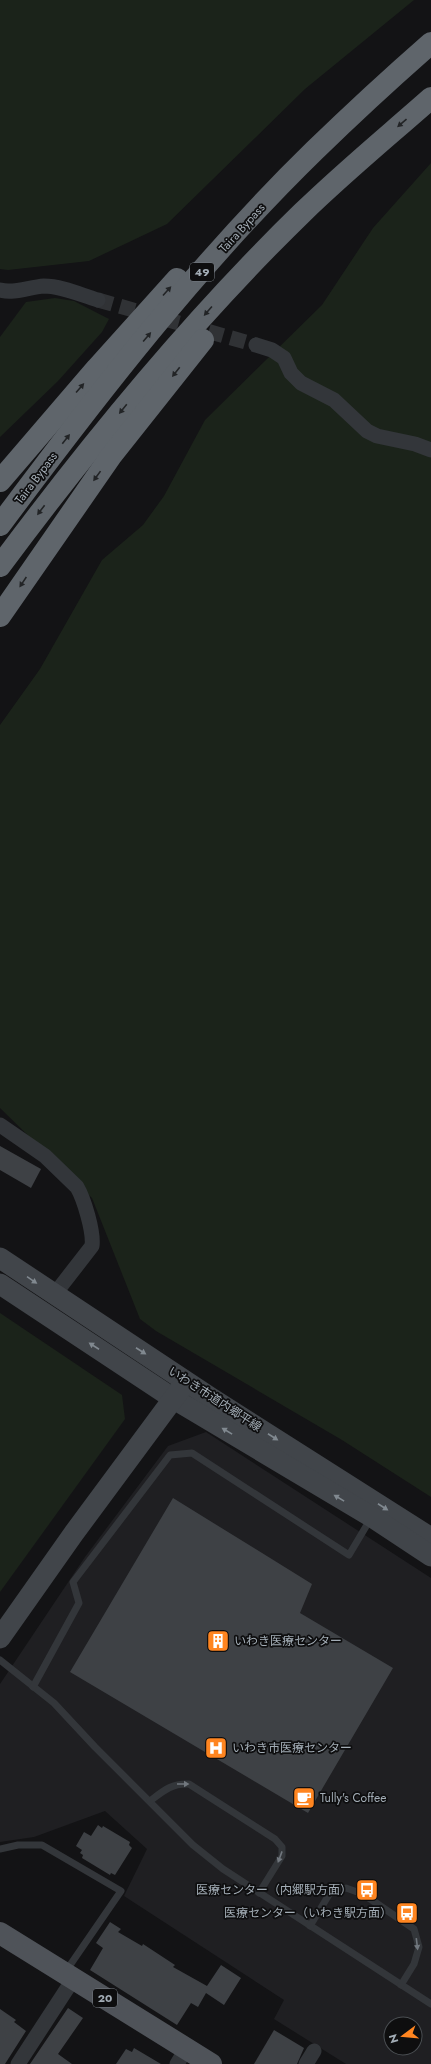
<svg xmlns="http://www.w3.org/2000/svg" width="431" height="2064" font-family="Jost,'Noto Sans JP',sans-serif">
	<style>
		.built { fill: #1f1f22; fill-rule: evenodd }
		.green { fill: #1b231a }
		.building { fill: #3e4145 }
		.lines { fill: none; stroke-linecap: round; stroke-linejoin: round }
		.street-tunnel { stroke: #303235; stroke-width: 15; stroke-dasharray: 15 8; stroke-linecap: butt }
		.lane { stroke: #33363a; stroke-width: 7 }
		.street { stroke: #33363a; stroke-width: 15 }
		.secondary { stroke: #41454a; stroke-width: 21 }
		.primary { stroke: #4f5359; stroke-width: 22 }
		.highway { stroke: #5f656b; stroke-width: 22 }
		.oneway { fill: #222426 }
		.oneway2 { fill: #818990 }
		.oneway3 { fill: #71777e }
		.labels { text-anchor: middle; stroke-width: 3.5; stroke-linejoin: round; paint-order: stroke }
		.shield { fill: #0e0e0f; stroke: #767d84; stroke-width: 1 }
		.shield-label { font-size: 11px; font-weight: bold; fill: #a3adb6 }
		.street-label { font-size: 12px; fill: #a3adb6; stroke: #0e0e0f }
		.poi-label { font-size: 12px; fill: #a3adb6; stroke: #0e0e0f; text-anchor: start }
	</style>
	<rect width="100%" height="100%" fill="#131315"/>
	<path class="built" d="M206,1432L431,1578V2064H346L274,2019L284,2000L124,1896L147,1849L105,1811L34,1837L0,1842V1684L85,1557L168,1446ZM391,2024H415V2048H391Z"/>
	<g class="green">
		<polygon points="0,0 414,0 305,89 167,224 89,261 8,270 0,269"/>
		<polygon points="431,163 431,1497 342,1440 156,1331 140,1319 92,1198 0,1108 0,725 40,669 102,560 143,525 164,496 205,420 322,305 373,228"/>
		<polygon points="55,298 74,301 109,319 102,332 58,381 0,437 0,337 26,302"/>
		<polygon points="0,1313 122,1395 125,1419 0,1592"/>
	</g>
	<g class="building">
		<polygon points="0,1146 41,1169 31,1188 0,1170"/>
		<polygon points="173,1498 312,1584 300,1613 393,1668 308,1813 70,1672"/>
		<polygon points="98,1825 102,1828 103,1826 130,1842 129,1845 132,1848 115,1875 111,1873 110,1875 82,1858 83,1855 80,1853 82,1850 76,1846 84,1832 91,1836"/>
		<polygon points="110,1922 121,1929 118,1932 142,1946 143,1944 175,1965 173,1967 207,1986 221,1965 241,1978 224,2005 206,1993 198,2007 191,2003 177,2025 90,1970 103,1948 96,1943"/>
		<polygon points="68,2008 83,2018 58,2054 72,2064 30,2064"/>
		<polygon points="0,2009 16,2020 14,2022 26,2031 5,2064 0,2064"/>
		<polygon points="274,2030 304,2048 297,2064 254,2064"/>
		<polygon points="134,2048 161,2064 116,2064 126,2049 132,2052"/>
	</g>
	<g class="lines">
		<polyline class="street-tunnel" points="98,300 256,345"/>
		<g class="lane">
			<polyline points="0,1660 54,1703 95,1747 193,1845 223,1869 431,2004"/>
			<polyline points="33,1687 79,1603 73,1582 170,1455 192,1453 349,1555 371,1518"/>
			<path d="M150,1801C163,1791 172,1783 189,1784L275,1839L282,1847V1856L259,1893"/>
			<polyline points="0,1849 18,1845 42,1845 121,1891 66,1971"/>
			<polyline points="310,1926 330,1893 346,1888 363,1894 414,1929 419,1947 414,1964 401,1985"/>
		</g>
		<g class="street">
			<path d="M0,290C14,294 29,287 44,286C62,286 81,295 98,300"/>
			<polyline points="256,345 272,350 284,358 291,373 301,383 334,400 367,431 377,436 415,444 431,450"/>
			<path d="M0,1125L45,1156L77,1187C84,1199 94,1232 92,1246L54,1295"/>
			<polyline points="18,2064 74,1978"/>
			<polyline points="177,2064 186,2049"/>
			<polyline points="306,2064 314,2051"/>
		</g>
		<g class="secondary">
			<polyline points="0,1258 211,1398 431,1538"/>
			<polyline points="0,1284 174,1399 372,1517 431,1556"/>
			<polyline points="0,1638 74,1533 182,1387"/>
		</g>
		<polyline class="primary" points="0,1933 211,2064"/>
		<g class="highway">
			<polyline points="0,481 97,368 177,279"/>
			<path d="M0,525C96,396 198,264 314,151C352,114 391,78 431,43"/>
			<path d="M0,566C92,442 191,321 302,213C343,173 388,136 431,98"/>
			<polyline points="0,616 111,456 203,340"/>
		</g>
	</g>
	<defs><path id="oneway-solid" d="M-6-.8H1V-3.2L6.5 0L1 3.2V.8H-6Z"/></defs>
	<g class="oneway">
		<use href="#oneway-solid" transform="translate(402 123) rotate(139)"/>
		<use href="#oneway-solid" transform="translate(167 291) rotate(-48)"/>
		<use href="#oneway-solid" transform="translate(208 311) rotate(131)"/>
		<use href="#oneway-solid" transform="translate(147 337) rotate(-50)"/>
		<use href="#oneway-solid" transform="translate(176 372) rotate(128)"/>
		<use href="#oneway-solid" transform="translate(80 388) rotate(-49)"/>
		<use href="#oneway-solid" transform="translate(123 409) rotate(129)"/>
		<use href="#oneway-solid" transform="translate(66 439) rotate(-52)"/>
		<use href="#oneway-solid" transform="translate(97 476) rotate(126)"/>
		<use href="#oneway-solid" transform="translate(41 510) rotate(127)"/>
		<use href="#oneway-solid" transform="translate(23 582) rotate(124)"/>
	</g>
	<g class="oneway2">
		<use href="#oneway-solid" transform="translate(32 1280) rotate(34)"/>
		<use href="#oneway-solid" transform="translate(94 1346) rotate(-147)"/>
		<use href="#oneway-solid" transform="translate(141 1351) rotate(33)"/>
		<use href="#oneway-solid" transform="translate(227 1431) rotate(-149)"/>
		<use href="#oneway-solid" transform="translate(273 1437) rotate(33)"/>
		<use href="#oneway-solid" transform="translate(339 1498) rotate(-149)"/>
		<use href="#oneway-solid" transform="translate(383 1507) rotate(33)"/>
	</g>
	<g class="oneway3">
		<use href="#oneway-solid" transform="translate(183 1784)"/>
		<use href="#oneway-solid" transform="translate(280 1857) rotate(110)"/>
		<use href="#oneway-solid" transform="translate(417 1944) rotate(83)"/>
	</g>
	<defs>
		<g id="building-square" transform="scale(1.15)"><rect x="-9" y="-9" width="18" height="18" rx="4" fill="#ff8520" stroke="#0e0e0f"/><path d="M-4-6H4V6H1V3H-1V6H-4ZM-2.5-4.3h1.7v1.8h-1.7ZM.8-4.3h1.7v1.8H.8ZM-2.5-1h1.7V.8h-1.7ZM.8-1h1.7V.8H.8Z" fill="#fff"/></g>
		<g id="hospital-square" transform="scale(1.15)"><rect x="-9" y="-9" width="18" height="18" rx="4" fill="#ff8520" stroke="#0e0e0f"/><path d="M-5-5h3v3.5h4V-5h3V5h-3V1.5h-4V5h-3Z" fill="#fff"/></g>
		<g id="cafe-square" transform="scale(1.15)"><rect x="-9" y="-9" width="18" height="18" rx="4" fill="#ff8520" stroke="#0e0e0f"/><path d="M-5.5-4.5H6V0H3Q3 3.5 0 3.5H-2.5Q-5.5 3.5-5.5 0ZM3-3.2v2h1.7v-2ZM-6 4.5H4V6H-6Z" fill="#fff"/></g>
		<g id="bus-square" transform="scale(1.15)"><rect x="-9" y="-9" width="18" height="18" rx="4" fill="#ff8520" stroke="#0e0e0f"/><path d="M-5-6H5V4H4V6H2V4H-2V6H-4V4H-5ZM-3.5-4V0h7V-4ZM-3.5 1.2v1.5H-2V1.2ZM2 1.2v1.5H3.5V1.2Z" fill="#fff"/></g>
	</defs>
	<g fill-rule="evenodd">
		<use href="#building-square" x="218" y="1641"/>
		<use href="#hospital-square" x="216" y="1748"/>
		<use href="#cafe-square" x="304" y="1798"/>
		<use href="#bus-square" x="367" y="1890"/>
		<use href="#bus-square" x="407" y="1913"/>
	</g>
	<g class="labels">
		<g class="shield">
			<rect x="190" y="263" width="24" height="18" rx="3"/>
			<rect x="93" y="1989" width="24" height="18" rx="3"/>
		</g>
		<g class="shield-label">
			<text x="202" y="276">49</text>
			<text x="105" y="2002">20</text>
		</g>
		<g class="street-label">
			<text transform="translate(242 228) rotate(-48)" y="4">Taira Bypass</text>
			<text transform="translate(36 478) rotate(-53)" y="4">Taira Bypass</text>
			<text transform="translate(215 1399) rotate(33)" y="4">いわき市道内郷平線</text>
		</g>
		<g class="poi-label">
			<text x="234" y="1645">いわき医療センター</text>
			<text x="232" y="1752">いわき市医療センター</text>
			<text x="320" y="1802">Tully's Coffee</text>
			<text x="352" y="1894" text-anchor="end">医療センター（内郷駅方面）</text>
			<text x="392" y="1917" text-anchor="end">医療センター（いわき駅方面）</text>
		</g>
	</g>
	<g transform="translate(403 2036) rotate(254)"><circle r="19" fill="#0e0e0f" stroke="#4a4e52"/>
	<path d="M0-3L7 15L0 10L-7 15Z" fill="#ff8520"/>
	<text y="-6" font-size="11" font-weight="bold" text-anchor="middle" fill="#a3adb6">N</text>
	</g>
</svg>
